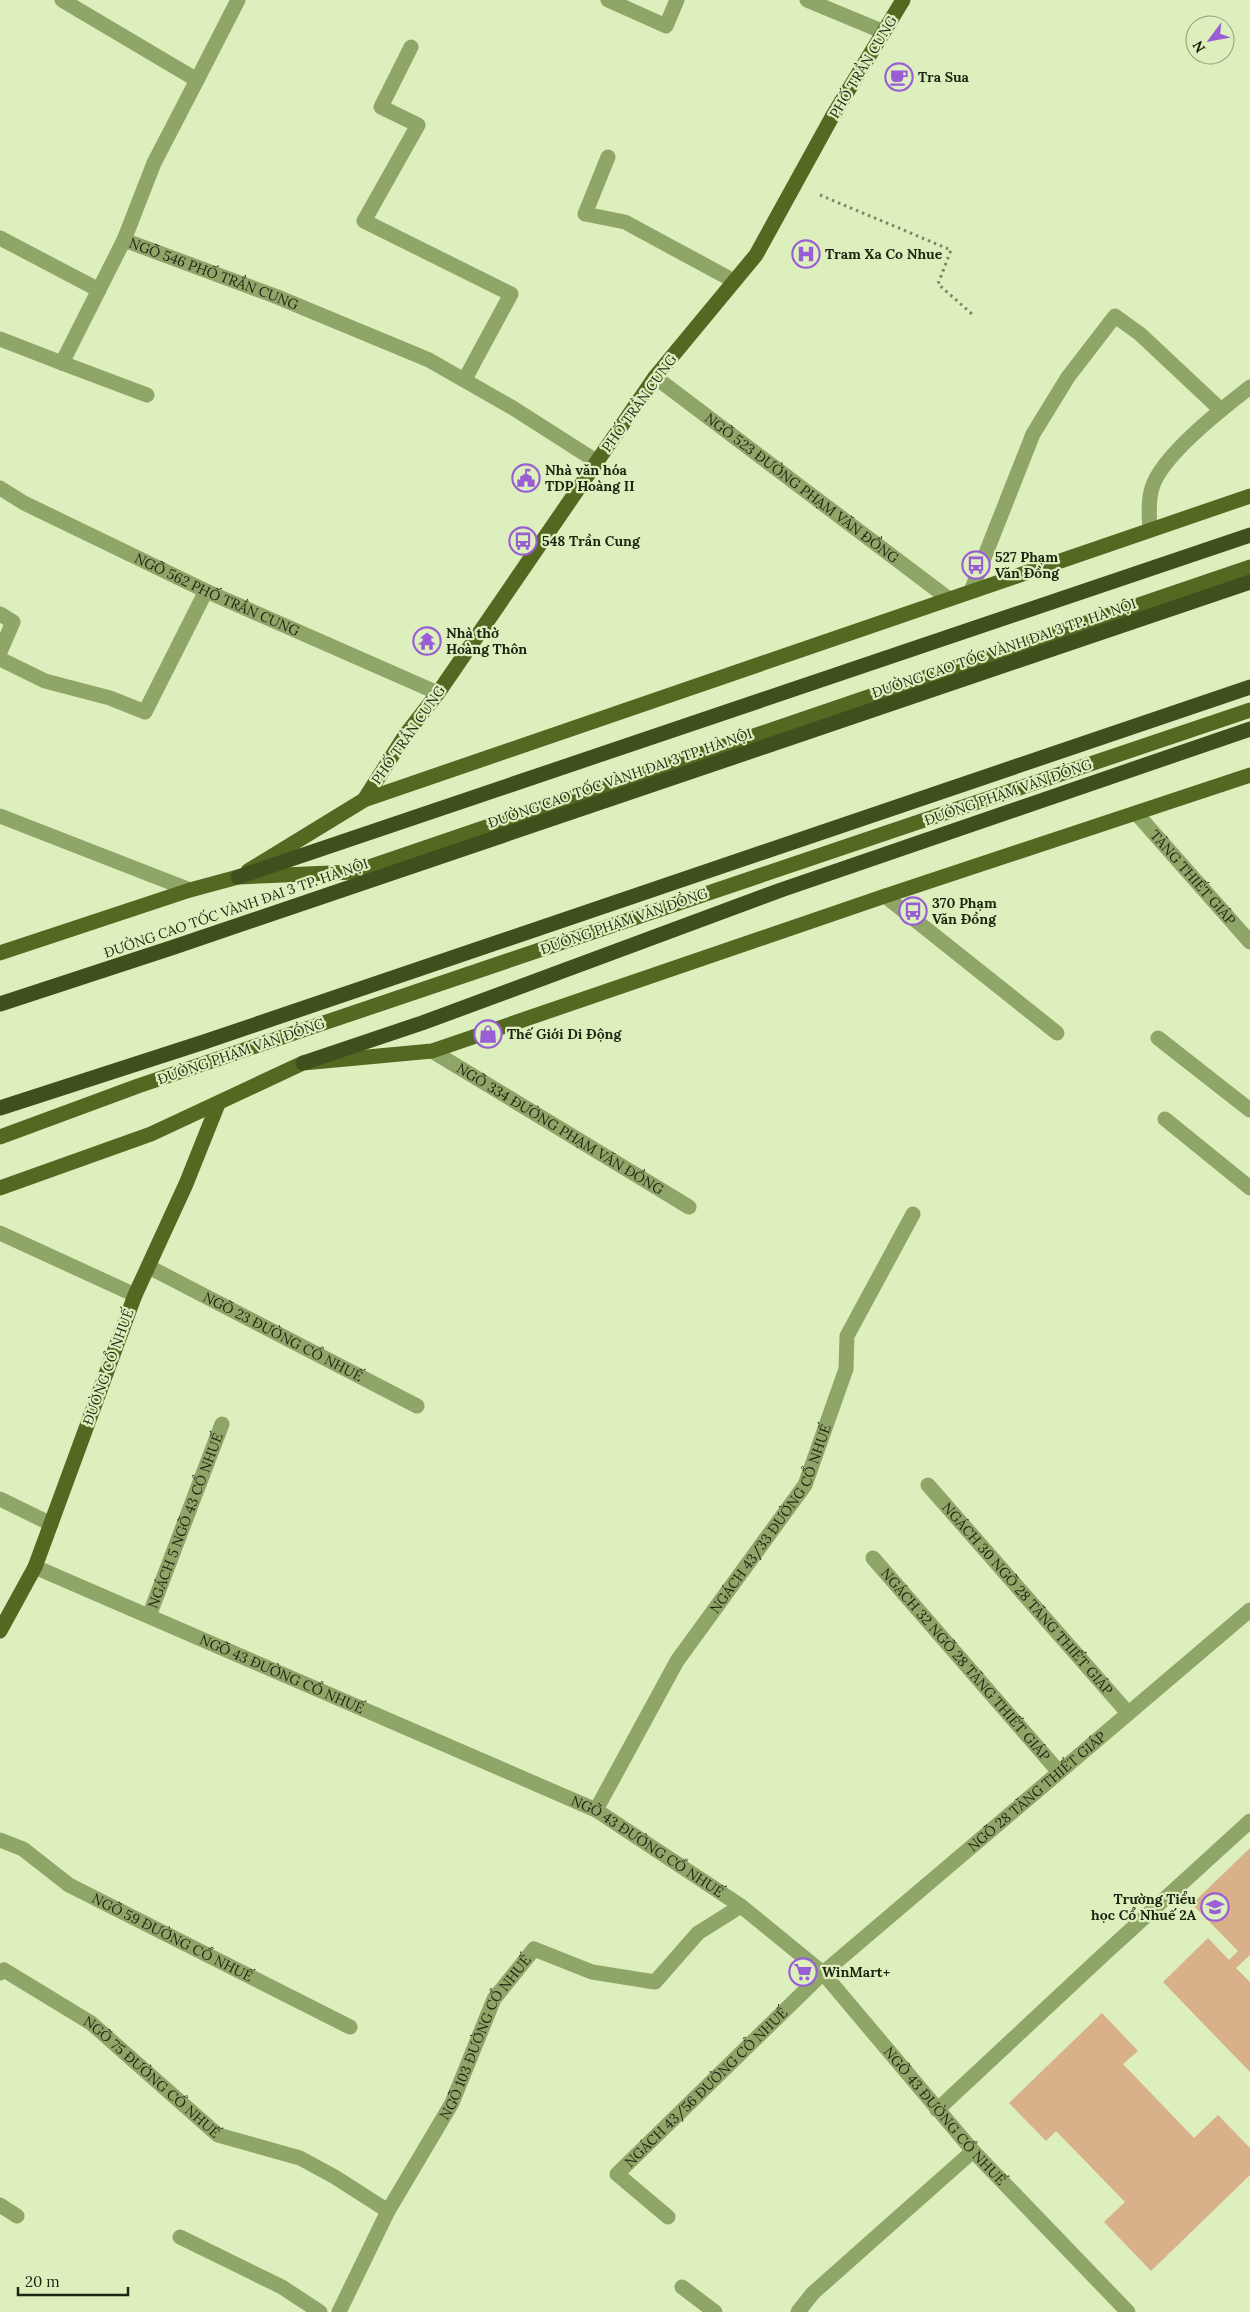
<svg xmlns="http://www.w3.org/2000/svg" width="1250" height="2312" font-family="Lora,serif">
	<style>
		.building { fill: #d8b08a }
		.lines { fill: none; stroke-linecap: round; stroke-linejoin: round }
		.path { stroke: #7a8765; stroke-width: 3; stroke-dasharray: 2.5 4; stroke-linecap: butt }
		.minor { stroke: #90a668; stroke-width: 15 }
		.major { stroke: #536821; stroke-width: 15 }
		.highway { stroke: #40501d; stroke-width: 15 }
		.labels { text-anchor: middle; stroke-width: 4.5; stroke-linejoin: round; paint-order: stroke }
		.street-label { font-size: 14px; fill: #1e2512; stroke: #dcefbd }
		.poi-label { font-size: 14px; font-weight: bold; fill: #1e2512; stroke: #dcefbd; text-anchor: start }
	</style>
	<rect width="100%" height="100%" fill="#dcefbd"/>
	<g class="building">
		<polygon points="1250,1848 1250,1955 1236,1968 1250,1982 1250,2072 1163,1982 1208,1938 1229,1960 1238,1951 1192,1904"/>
		<polygon points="1102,2013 1138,2051 1123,2064 1194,2138 1218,2115 1250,2148 1250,2175 1151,2271 1104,2222 1125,2202 1056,2131 1046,2141 1009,2103"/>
	</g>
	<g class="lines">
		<polyline class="path" points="820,195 951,250 938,284 972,314"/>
		<g class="minor">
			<path id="s1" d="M62,0L197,80L154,163L124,240L275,296L429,360L513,408L596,461"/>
			<polyline points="608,0 666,26 677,0"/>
			<polyline points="807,0 884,32"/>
			<polyline points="411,47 381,107 418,125 364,221 511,294 465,379"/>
			<polyline points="197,80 238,0"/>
			<polyline points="608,157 585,214 625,222 734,281"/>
			<polyline points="0,238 99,290"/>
			<polyline points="0,339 62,363 124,240"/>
			<polyline points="62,363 147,395"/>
			<path id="s2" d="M655,377L949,599"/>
			<path id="s3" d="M0,488L24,503L206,591L438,693"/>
			<path d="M1150,530C1149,516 1148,501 1152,488C1161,456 1223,408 1250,387"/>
			<polyline points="971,591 1033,434 1068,377 1115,316 1140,334 1221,410"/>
			<polyline points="0,614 13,622 0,652"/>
			<polyline points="0,659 45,681 110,698 145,712 206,591"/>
			<path id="s4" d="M1136,813L1250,942"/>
			<polyline points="0,816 190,890"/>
			<polyline points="885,896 1057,1033"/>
			<polyline points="1158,1038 1250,1110"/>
			<path id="s5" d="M432,1051L689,1207"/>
			<polyline points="1165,1119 1250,1188"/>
			<polyline points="0,1233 135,1295"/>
			<path id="s6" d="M149,1267L417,1406"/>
			<path id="s7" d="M928,1485L1128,1713"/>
			<polyline points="0,1499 51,1524"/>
			<path id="s8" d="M873,1558L1059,1772"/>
			<path id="s9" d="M35,1567L596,1810L741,1906L823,1973L973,2151L1128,2312"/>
			<path id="s10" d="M149,1616L222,1424"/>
			<path id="s11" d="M596,1810L677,1661L805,1485L846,1369L847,1336L913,1214"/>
			<path id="s12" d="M0,1840L23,1849L69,1885L350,2027"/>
			<path id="s13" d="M0,1973L4,1970L91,2023L218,2135L300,2158L335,2177L388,2211"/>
			<polyline points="937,2110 1101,1957 1250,1821"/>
			<polyline points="0,2205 17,2216"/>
			<path id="s14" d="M668,2217L617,2174L823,1973L1250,1610"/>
			<polyline points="180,2237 282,2287 320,2312"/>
			<polyline points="682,2287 715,2312"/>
			<path id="s15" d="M339,2312L388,2211L452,2103L494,1999L534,1949L592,1972L655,1982L698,1933L741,1906"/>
			<polyline points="798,2312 813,2293 973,2151"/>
		</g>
		<g class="major">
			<polyline points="364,800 406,734 438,693 655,377 756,255 832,117 903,0"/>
			<polyline points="248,871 364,800 1250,496"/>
			<polyline points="0,953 190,890 238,877 354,872 1250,567"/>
			<polyline points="0,1137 138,1086 297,1032 1250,710"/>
			<polyline points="0,1188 151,1134 303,1063 432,1051 885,896 1250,775"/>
			<polyline points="0,1631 35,1567 135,1295 186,1184 218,1104"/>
		</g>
		<g class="highway">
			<polyline points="238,877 1250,535"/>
			<polyline points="0,1004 174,947 1250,582"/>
			<polyline points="303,1063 422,1023 781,890 1250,729"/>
			<polyline points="0,1108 204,1042 1250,687"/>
		</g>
	</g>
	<defs>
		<g id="cafe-ring" transform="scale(1.4375)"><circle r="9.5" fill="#dcefbd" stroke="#995dd5" stroke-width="1.5"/><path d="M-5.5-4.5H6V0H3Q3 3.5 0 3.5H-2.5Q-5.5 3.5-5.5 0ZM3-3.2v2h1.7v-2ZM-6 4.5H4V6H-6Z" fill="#995dd5"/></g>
		<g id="hospital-ring" transform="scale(1.4375)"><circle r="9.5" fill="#dcefbd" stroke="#995dd5" stroke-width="1.5"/><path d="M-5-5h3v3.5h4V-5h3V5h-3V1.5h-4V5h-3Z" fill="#995dd5"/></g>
		<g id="civic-ring" transform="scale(1.4375)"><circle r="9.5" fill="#dcefbd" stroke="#995dd5" stroke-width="1.5"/><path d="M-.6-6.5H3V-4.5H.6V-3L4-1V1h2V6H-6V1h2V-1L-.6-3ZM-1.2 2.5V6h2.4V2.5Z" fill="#995dd5"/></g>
		<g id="bus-ring" transform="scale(1.4375)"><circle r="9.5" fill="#dcefbd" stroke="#995dd5" stroke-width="1.5"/><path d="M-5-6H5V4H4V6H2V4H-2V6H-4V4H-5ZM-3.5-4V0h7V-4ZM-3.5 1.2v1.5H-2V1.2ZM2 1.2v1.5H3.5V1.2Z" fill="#995dd5"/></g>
		<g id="temple-ring" transform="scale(1.4375)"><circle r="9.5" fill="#dcefbd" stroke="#995dd5" stroke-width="1.5"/><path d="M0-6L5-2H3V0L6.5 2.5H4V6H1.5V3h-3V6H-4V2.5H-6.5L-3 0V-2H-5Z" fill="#995dd5"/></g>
		<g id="shop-ring" transform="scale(1.4375)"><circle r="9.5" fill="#dcefbd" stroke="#995dd5" stroke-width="1.5"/><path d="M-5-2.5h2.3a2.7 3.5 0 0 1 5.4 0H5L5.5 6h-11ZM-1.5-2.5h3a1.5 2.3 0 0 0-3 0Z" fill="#995dd5"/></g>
		<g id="school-ring" transform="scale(1.4375)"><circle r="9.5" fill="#dcefbd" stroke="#995dd5" stroke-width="1.5"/><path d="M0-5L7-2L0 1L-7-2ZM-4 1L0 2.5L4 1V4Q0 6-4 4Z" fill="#995dd5"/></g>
		<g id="supermarket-ring" transform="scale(1.4375)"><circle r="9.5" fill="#dcefbd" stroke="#995dd5" stroke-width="1.5"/><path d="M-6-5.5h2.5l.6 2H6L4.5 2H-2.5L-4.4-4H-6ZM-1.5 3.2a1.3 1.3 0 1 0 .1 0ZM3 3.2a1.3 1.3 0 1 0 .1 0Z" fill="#995dd5"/></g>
	</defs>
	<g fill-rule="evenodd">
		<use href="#cafe-ring" x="899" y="77"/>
		<use href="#hospital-ring" x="806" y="254"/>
		<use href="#civic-ring" x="526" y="478"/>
		<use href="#bus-ring" x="523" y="541"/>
		<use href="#bus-ring" x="976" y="565"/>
		<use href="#temple-ring" x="427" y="641"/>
		<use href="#bus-ring" x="913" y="911"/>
		<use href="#shop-ring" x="488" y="1034"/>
		<use href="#school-ring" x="1215" y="1907"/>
		<use href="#supermarket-ring" x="803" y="1972"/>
	</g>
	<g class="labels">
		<g class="street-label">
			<text transform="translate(863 67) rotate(-59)" y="5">PHỐ TRẦN CUNG</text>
			<text dy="5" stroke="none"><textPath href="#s1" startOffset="429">NGÕ 546 PHỐ TRẦN CUNG</textPath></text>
			<text transform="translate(639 403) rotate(-54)" y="5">PHỐ TRẦN CUNG</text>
			<text dy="5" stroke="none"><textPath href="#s2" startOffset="184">NGÕ 523 ĐƯỜNG PHẠM VĂN ĐỒNG</textPath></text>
			<text dy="5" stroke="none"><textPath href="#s3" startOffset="242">NGÕ 562 PHỐ TRẦN CUNG</textPath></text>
			<text transform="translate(1004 648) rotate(-19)" y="5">ĐƯỜNG CAO TỐC VÀNH ĐAI 3 TP. HÀ NỘI</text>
			<text transform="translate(408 735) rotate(-55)" y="5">PHỐ TRẦN CUNG</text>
			<text transform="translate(620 778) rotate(-19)" y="5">ĐƯỜNG CAO TỐC VÀNH ĐAI 3 TP. HÀ NỘI</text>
			<text transform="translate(1008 792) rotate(-19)" y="5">ĐƯỜNG PHẠM VĂN ĐỒNG</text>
			<text dy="5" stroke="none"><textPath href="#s4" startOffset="86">TĂNG THIẾT GIÁP</textPath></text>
			<text transform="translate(236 908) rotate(-19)" y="5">ĐƯỜNG CAO TỐC VÀNH ĐAI 3 TP. HÀ NỘI</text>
			<text transform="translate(624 921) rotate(-19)" y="5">ĐƯỜNG PHẠM VĂN ĐỒNG</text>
			<text transform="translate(241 1051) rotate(-19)" y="5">ĐƯỜNG PHẠM VĂN ĐỒNG</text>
			<text dy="5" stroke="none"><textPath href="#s5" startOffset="150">NGÕ 334 ĐƯỜNG PHẠM VĂN ĐỒNG</textPath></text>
			<text dy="5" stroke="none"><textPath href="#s6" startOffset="151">NGÕ 23 ĐƯỜNG CỔ NHUẾ</textPath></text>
			<text transform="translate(108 1367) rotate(-70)" y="5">ĐƯỜNG CỔ NHUẾ</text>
			<text dy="5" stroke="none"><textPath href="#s11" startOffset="341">NGÁCH 43/33 ĐƯỜNG CỔ NHUẾ</textPath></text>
			<text dy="5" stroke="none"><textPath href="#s10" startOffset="102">NGÁCH 5 NGÕ 43 CỔ NHUẾ</textPath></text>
			<text dy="5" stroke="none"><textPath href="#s7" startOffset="151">NGÁCH 30 NGÕ 28 TĂNG THIẾT GIÁP</textPath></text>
			<text dy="5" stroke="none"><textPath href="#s8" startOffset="141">NGÁCH 32 NGÕ 28 TĂNG THIẾT GIÁP</textPath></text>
			<text dy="5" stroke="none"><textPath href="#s9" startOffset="269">NGÕ 43 ĐƯỜNG CỔ NHUẾ</textPath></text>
			<text dy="5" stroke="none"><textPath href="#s14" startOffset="635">NGÕ 28 TĂNG THIẾT GIÁP</textPath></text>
			<text dy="5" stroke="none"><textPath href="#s9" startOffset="674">NGÕ 43 ĐƯỜNG CỔ NHUẾ</textPath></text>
			<text dy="5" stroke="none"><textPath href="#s12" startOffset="199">NGÕ 59 ĐƯỜNG CỔ NHUẾ</textPath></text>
			<text dy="5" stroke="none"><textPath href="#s15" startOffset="312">NGÕ 103 ĐƯỜNG CỔ NHUẾ</textPath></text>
			<text dy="5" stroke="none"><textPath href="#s13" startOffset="188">NGÕ 75 ĐƯỜNG CỔ NHUẾ</textPath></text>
			<text dy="5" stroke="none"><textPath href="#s14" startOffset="191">NGÁCH 43/56 ĐƯỜNG CỔ NHUẾ</textPath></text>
			<text dy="5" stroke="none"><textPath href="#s9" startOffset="1079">NGÕ 43 ĐƯỜNG CỔ NHUẾ</textPath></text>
		</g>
		<g class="poi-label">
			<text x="918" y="82">Tra Sua</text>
			<text x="825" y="259">Tram Xa Co Nhue</text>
			<text x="545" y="475">Nhà văn hóa<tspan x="545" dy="16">TDP Hoàng II</tspan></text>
			<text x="542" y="546">548 Trần Cung</text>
			<text x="995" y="562">527 Phạm<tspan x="995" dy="16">Văn Đồng</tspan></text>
			<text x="446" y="638">Nhà thờ<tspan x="446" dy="16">Hoàng Thôn</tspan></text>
			<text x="932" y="908">370 Phạm<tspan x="932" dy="16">Văn Đồng</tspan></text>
			<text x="507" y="1039">Thế Giới Di Động</text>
			<text x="1196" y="1904" text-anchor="end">Trường Tiểu<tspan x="1196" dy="16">học Cổ Nhuế 2A</tspan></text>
			<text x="822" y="1977">WinMart+</text>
		</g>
	</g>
	<g transform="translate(1210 40) rotate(238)"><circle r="24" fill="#dcefbd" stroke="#909e79"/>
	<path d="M0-4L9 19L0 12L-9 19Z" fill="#995dd5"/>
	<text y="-8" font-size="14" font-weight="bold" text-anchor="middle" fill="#1e2512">N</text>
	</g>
	<path d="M18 2287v8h110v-8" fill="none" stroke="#1e2512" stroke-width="2.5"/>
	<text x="25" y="2287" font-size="15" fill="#1e2512" stroke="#dcefbd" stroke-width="4" paint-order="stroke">20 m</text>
</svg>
